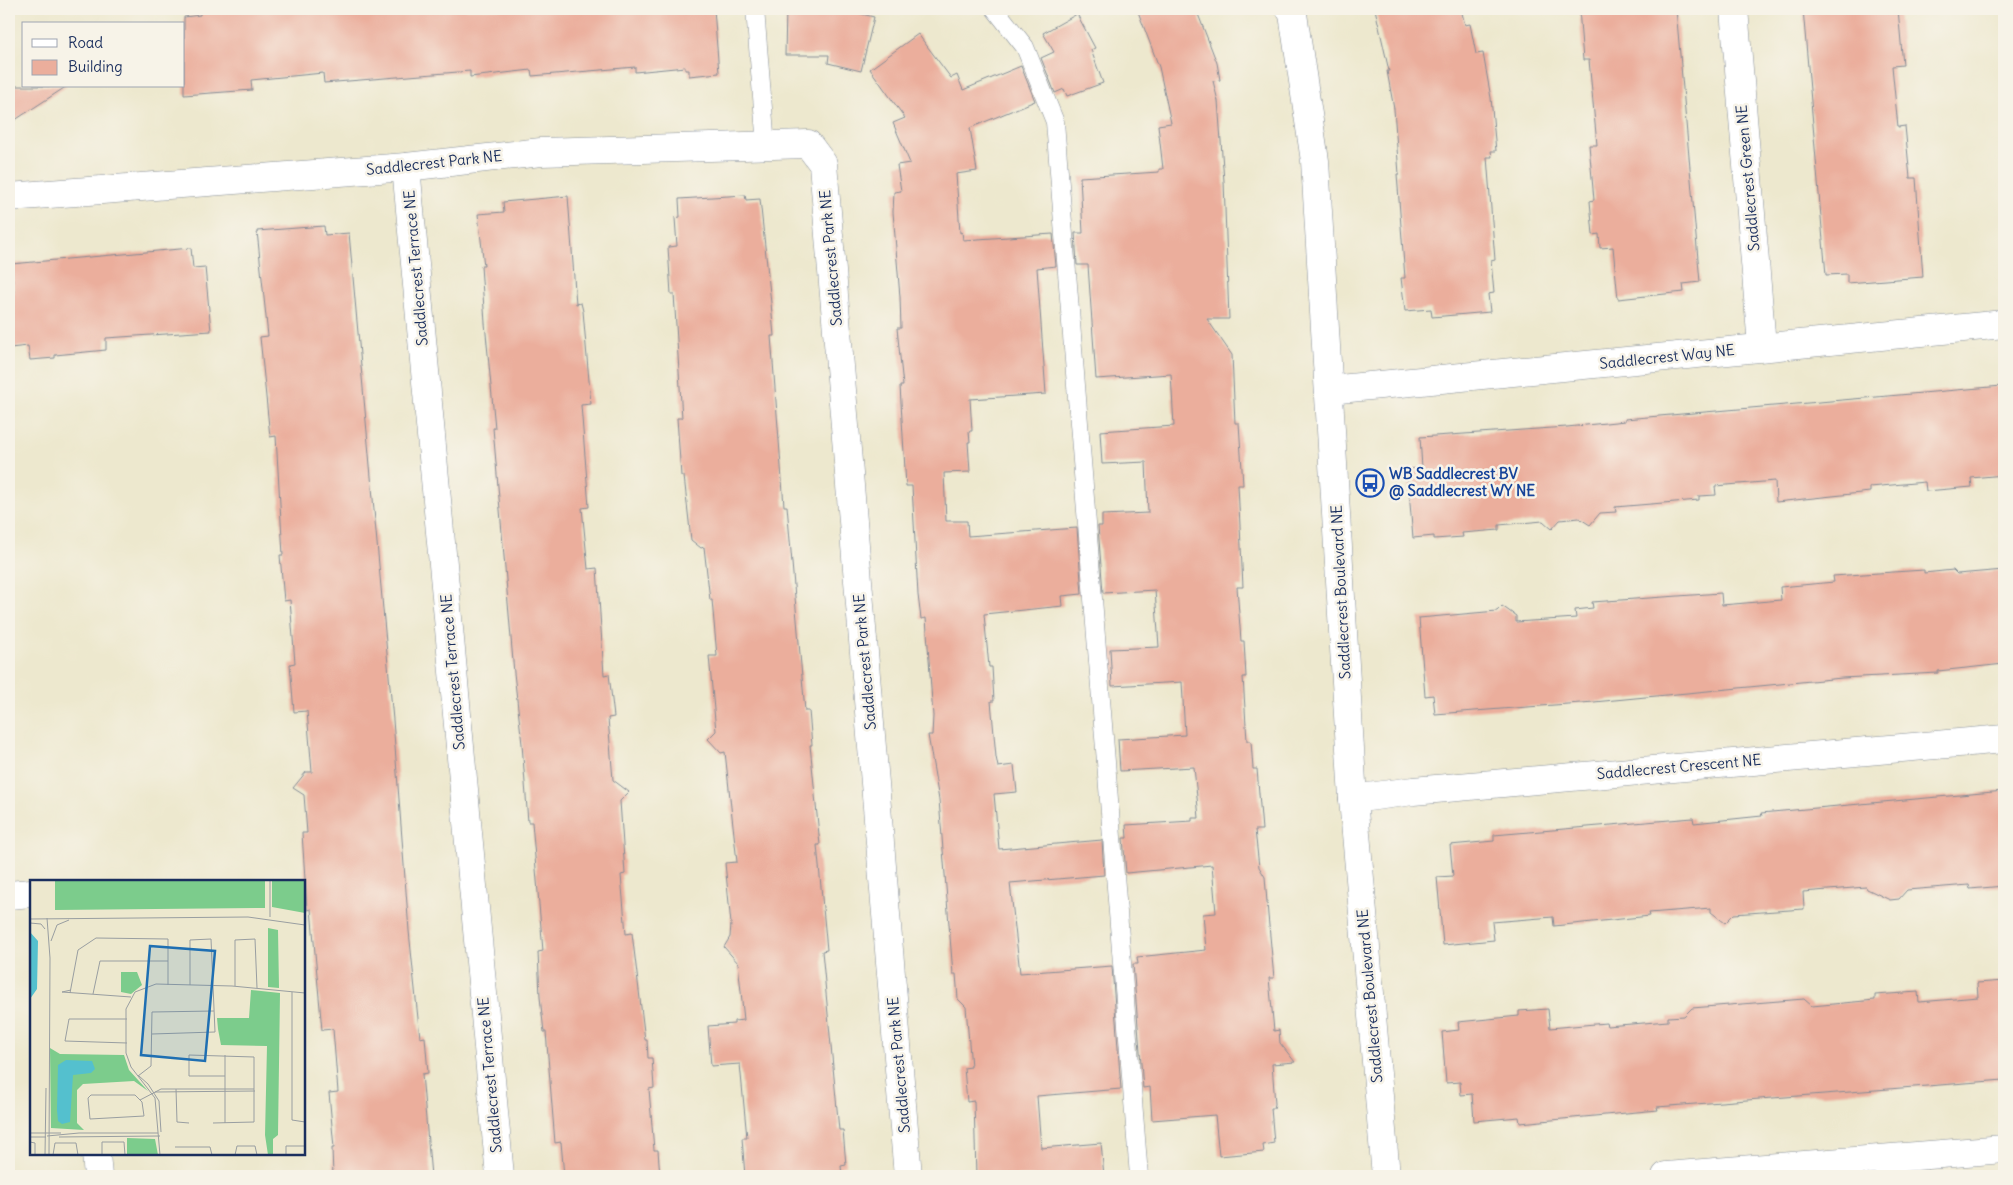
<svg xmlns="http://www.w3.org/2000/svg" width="2013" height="1185" font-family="Delius,sans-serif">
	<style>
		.building { fill: #ebae9c }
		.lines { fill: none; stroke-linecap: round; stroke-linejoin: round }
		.service-casing { stroke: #848c96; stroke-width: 19 }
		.minor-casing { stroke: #848c96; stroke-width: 29 }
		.tertiary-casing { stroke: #848c96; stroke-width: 29 }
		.service { stroke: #fff; stroke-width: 18 }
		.minor { stroke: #fff; stroke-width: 28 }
		.tertiary { stroke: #fff; stroke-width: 28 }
		.labels { text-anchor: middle; stroke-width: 5; stroke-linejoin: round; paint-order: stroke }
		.street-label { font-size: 15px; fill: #1b2f5e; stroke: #f7f3e8 }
		.transit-label { font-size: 15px; font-weight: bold; fill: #164399; stroke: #f7f3e8; text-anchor: start }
		.inset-road { fill: none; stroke: #999ea1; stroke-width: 1 }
		.view { fill: #1f6fb2; fill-opacity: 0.15; stroke: #1f6fb2; stroke-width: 2.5 }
		.inset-edge { fill: none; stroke: #1b2f5e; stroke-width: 2.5 }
	</style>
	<rect width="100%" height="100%" fill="#f7f3e8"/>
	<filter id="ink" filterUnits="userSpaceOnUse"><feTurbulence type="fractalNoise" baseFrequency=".02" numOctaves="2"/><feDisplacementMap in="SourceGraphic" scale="10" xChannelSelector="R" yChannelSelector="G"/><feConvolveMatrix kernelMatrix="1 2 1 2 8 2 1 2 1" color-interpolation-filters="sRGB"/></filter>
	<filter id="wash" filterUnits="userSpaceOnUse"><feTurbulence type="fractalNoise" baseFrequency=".0096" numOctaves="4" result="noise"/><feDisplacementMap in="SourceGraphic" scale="20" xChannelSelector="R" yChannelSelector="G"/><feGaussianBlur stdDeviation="1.12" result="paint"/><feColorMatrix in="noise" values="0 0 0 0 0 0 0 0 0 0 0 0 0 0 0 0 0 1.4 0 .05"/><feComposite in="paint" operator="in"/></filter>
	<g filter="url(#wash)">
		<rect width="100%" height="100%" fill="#ede8ce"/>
		<g id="blocks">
			<g class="building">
				<polygon points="200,9 714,9 719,73 689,76 689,70 685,70 685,67 635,72 635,67 532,76 531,70 470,77 470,71 324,83 323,73 251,80 252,90 184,95 184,17 200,15"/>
				<polygon points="786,9 842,9 874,17 861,71 828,63 829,55 785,55"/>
				<polygon points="1137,9 1196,9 1217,63 1220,80 1213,81 1218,101 1224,181 1229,319 1207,319 1232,355 1235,423 1239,423 1243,485 1238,485 1243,587 1237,587 1241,641 1244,641 1246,677 1243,677 1247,741 1251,741 1253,769 1257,769 1262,830 1255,830 1259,867 1265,877 1268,915 1274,978 1269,978 1274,1031 1279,1030 1280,1043 1295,1062 1272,1064 1275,1104 1274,1108 1271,1108 1274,1143 1263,1145 1264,1152 1219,1156 1215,1115 1152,1120 1150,1087 1143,1088 1133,964 1138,964 1137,957 1206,950 1203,914 1216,913 1212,865 1126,873 1123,838 1127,838 1126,825 1192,821 1192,818 1199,818 1194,767 1120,771 1118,739 1185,735 1182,682 1112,686 1110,649 1159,647 1155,590 1103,593 1098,526 1102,526 1102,515 1148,513 1146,462 1102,464 1100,431 1174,426 1171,374 1096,379 1088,265 1077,265 1075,233 1083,233 1080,177 1159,172 1159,169 1163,169 1158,125 1171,123 1159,67"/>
				<polygon points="1375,9 1461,9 1465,25 1470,24 1476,54 1483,53 1491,98 1496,151 1491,151 1492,157 1487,157 1495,260 1491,261 1494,293 1488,294 1490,312 1432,317 1431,309 1405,311 1401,278 1405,278 1397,174 1399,174 1394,109 1387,71 1389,71"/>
				<polygon points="1579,9 1676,9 1700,282 1683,284 1684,292 1618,299 1613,247 1600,248 1599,234 1593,235 1590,201 1594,200 1589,145 1597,145 1589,60 1583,60"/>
				<polygon points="1803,9 1898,9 1903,65 1892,66 1898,127 1905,126 1910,178 1916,178 1923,277 1847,283 1847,274 1826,275"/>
				<polygon points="1077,14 1095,48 1091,50 1103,83 1067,96 1064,89 1055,93 1041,58 1054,52 1043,33"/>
				<polygon points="918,34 951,78 957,75 963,90 1021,66 1035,101 970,128 977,171 956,174 960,233 962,232 963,240 1053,234 1056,266 1037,268 1046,394 970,399 972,431 969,431 970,442 968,442 970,472 944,473 946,521 967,521 968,536 1077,528 1082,594 1062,596 1063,606 984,614 989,667 992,667 994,701 991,701 996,757 998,767 1014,765 1017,792 994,794 999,849 1102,840 1104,875 1010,883 1020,973 1112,966 1121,1089 1037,1096 1041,1148 1101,1143 1104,1176 976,1176 974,1101 967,1102 964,1068 971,1067 966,1007 958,999 956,974 953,974 939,800 928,735 932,735 933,716 926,618 921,619 918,595 912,486 906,486 900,386 903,386 897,328 901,328 900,297 893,212 894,192 901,191 897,165 910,163 893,123 905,118 870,69"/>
				<polygon points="9,86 67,86 9,124"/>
				<polygon points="745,195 746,200 760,199 771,303 774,336 771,336 784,506 787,506 805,711 809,711 812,745 810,745 820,845 817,845 827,950 822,951 839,1130 843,1130 846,1165 841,1166 842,1176 745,1176 742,1138 747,1138 740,1064 711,1066 708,1026 734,1024 734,1021 744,1020 738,963 724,947 730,937 731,924 725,863 737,862 725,752 721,753 708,739 716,731 709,656 717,656 712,600 710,600 704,547 701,548 691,540 684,476 681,476 677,418 682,418 674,294 671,294 668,247 677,246 675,218 680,217 679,199"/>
				<polygon points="568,196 576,304 581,303 583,311 591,404 581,405 589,507 582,508 588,569 597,568 604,675 609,674 614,717 608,718 613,780 629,792 620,801 625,874 621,875 626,934 632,933 645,1040 647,1040 648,1058 652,1058 654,1088 649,1089 654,1150 658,1150 660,1176 564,1176 561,1142 555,1143 546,1032 544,1032 540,997 538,952 543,951 532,822 528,822 522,744 514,673 493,428 495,428 485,323 481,266 484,266 478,214 504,212 503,202"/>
				<polygon points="324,226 325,235 349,233 393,720 409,931 420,1038 425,1037 428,1073 422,1074 431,1176 333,1176 332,1148 334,1148 329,1093 338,1092 333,1029 322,1030 311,909 307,910 302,833 307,833 304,795 293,788 306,772 312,772 307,711 294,712 290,664 295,663 290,600 284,601 280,555 283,555 276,436 270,437 260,337 268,336 257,231"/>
				<polygon points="191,248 193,268 205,267 211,331 106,338 106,350 55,355 55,358 30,360 28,346 10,348 9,293 14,293 11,264"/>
				<polygon points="2002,386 2004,475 1971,478 1972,487 1926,491 1925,482 1870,487 1870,492 1776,502 1775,481 1715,486 1716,495 1699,496 1699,500 1615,507 1616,512 1600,513 1590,525 1579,518 1560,520 1552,529 1543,521 1499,525 1499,530 1462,533 1463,537 1434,539 1434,536 1413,538 1407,469 1422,468 1420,437 1567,427 1625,421 1625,419"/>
				<polygon points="1924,570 1924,573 1953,570 1957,574 2004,570 2004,664 1938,671 1938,673 1842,678 1594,702 1435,714 1433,695 1425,696 1419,618 1497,611 1502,606 1516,616 1516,622 1576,618 1575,610 1593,608 1592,602 1721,593 1722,605 1781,600 1780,587 1834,582 1833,576"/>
				<polygon points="2004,791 2004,886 1970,889 1969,885 1907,890 1899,899 1890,900 1867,889 1866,887 1803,892 1804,909 1734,914 1725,923 1711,912 1711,908 1649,913 1650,916 1554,926 1553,917 1492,922 1494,940 1443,945 1437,877 1453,876 1450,845 1494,841 1494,835 1693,818 1694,823 1762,816 1761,813"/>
				<polygon points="2004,981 2004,1080 1657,1107 1658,1110 1520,1123 1519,1117 1474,1121 1472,1094 1461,1095 1460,1082 1446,1083 1442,1032 1459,1030 1458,1022 1519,1016 1519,1011 1548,1009 1550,1028 1606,1023 1607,1026 1668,1021 1668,1017 1684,1016 1692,1008 1804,999 1812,1006 1875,1000 1875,995 1918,992 1919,1002 1978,997 1977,983"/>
			</g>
		</g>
	</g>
	<g filter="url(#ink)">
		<use href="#blocks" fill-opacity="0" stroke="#848c96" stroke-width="1"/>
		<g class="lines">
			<g class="service-casing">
				<g id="service">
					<polyline points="755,9 766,146"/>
					<polyline points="995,9 1025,47 1055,122 1139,1176"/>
				</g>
			</g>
			<g class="minor-casing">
				<g id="minor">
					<polyline points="1734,9 1762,346"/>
					<polyline points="406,167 500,1176"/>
					<polyline points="9,197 406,167 541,152 808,144 823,164 908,1176"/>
					<polyline points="1329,390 2004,324"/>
					<polyline points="1353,799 1413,791 2004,739"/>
					<polyline points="9,895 31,893"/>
					<polyline points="96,1154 98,1176"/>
					<polyline points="1666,1176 2004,1149"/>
				</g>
			</g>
			<g class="tertiary-casing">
				<polyline id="tertiary" points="1290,9 1293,14 1315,161 1353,799 1386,1176"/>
			</g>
			<use href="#service" class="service"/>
			<use href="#minor" class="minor"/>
			<use href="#tertiary" class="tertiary"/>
		</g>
	</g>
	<defs>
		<g id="bus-ring" transform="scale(1.4375)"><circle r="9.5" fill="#f7f3e8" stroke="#1a4fb4" stroke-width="1.5"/><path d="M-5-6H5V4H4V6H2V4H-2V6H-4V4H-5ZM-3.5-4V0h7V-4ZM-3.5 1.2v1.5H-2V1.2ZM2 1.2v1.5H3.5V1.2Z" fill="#1a4fb4"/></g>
	</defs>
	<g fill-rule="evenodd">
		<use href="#bus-ring" x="1370" y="483"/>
	</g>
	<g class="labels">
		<g class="street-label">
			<text transform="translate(434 163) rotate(-6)" y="5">Saddlecrest Park NE</text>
			<text transform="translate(1748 178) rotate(-95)" y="5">Saddlecrest Green NE</text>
			<text transform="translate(831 258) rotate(-95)" y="5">Saddlecrest Park NE</text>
			<text transform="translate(416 268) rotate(-95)" y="5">Saddlecrest Terrace NE</text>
			<text transform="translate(1667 357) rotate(-6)" y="5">Saddlecrest Way NE</text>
			<text transform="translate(1341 592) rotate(-93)" y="5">Saddlecrest Boulevard NE</text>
			<text transform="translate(865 662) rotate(-95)" y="5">Saddlecrest Park NE</text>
			<text transform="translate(453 672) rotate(-95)" y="5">Saddlecrest Terrace NE</text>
			<text transform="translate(1679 767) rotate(-5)" y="5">Saddlecrest Crescent NE</text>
			<text transform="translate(1370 996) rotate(-95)" y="5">Saddlecrest Boulevard NE</text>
			<text transform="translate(899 1065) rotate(-95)" y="5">Saddlecrest Park NE</text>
			<text transform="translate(490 1075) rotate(-95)" y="5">Saddlecrest Terrace NE</text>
		</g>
		<g class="transit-label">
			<text x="1389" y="479">WB Saddlecrest BV<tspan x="1389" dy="17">@ Saddlecrest WY NE</tspan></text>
		</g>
	</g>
	<g transform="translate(30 880)">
		<rect width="275" height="275" fill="#ede8ce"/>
		<path d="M25,0H235V28L25,30ZM242,0H275V33L242,27ZM238,48L248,50L249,108L238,107ZM91,92H107L112,105L101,114L91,112ZM221,110L250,113L248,255L243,259V275H238L235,255L237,166L191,165L188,149L187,138H219ZM20,168L30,174L94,175L99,190L118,211L104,201L53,204L47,210V243L54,250L21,248ZM97,258L125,259L128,275H97Z" fill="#7ccc8c"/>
		<path d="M0,52L8,61L7,109L0,119ZM36,180L62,181L65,189L61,193L43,195L40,242L32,244L28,241L27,230L28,185Z" fill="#54c0ce"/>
		<path class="inset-road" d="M240,37V0M17,38L20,78L19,275M0,39L218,37L275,45M0,43L11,44L15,49M21,61L27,45L39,40M205,106V60L225,59L227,108M41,110L32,112L101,117M262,112V240L275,242M40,113L48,70L66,58L138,59V105M63,114L70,81H138M122,154L185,152L181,59L160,60V105M97,163L35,161L39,139H97M108,196L121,186L122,132L184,131M109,196L118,204L129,221L131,252M146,209L147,242L159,243M125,212L225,211M61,215H105L112,222L114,236L60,239L58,218ZM110,220L131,209H224M183,243L224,242V177L159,175V196H195M195,243V175M0,253H31M49,253H128M17,256L49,253M0,257H16M29,257L130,256M0,262L5,263V275M145,267H180L182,275M15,275L16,208M23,275L25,263H46L48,275M72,275V262H94L95,275M130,275L125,218L101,187L96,173V129L105,112L126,104L202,106L275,113M205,275L207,266H225L227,275M256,275V266H275"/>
		<path class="view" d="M120,66L185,71L175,181L111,175Z"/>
		<rect width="275" height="275" class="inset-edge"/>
	</g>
	<rect width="2013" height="1185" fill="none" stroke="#f7f3e8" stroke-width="30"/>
	<rect x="22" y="22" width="162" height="65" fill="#f7f3e8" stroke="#9fa5b1"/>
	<rect x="32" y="39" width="25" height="8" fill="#ffffff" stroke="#9fa5b1"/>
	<text x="68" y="48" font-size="15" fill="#1b2f5e">Road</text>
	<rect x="32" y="60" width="25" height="15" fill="#ebae9c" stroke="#9fa5b1"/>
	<text x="68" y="72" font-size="15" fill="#1b2f5e">Building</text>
</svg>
